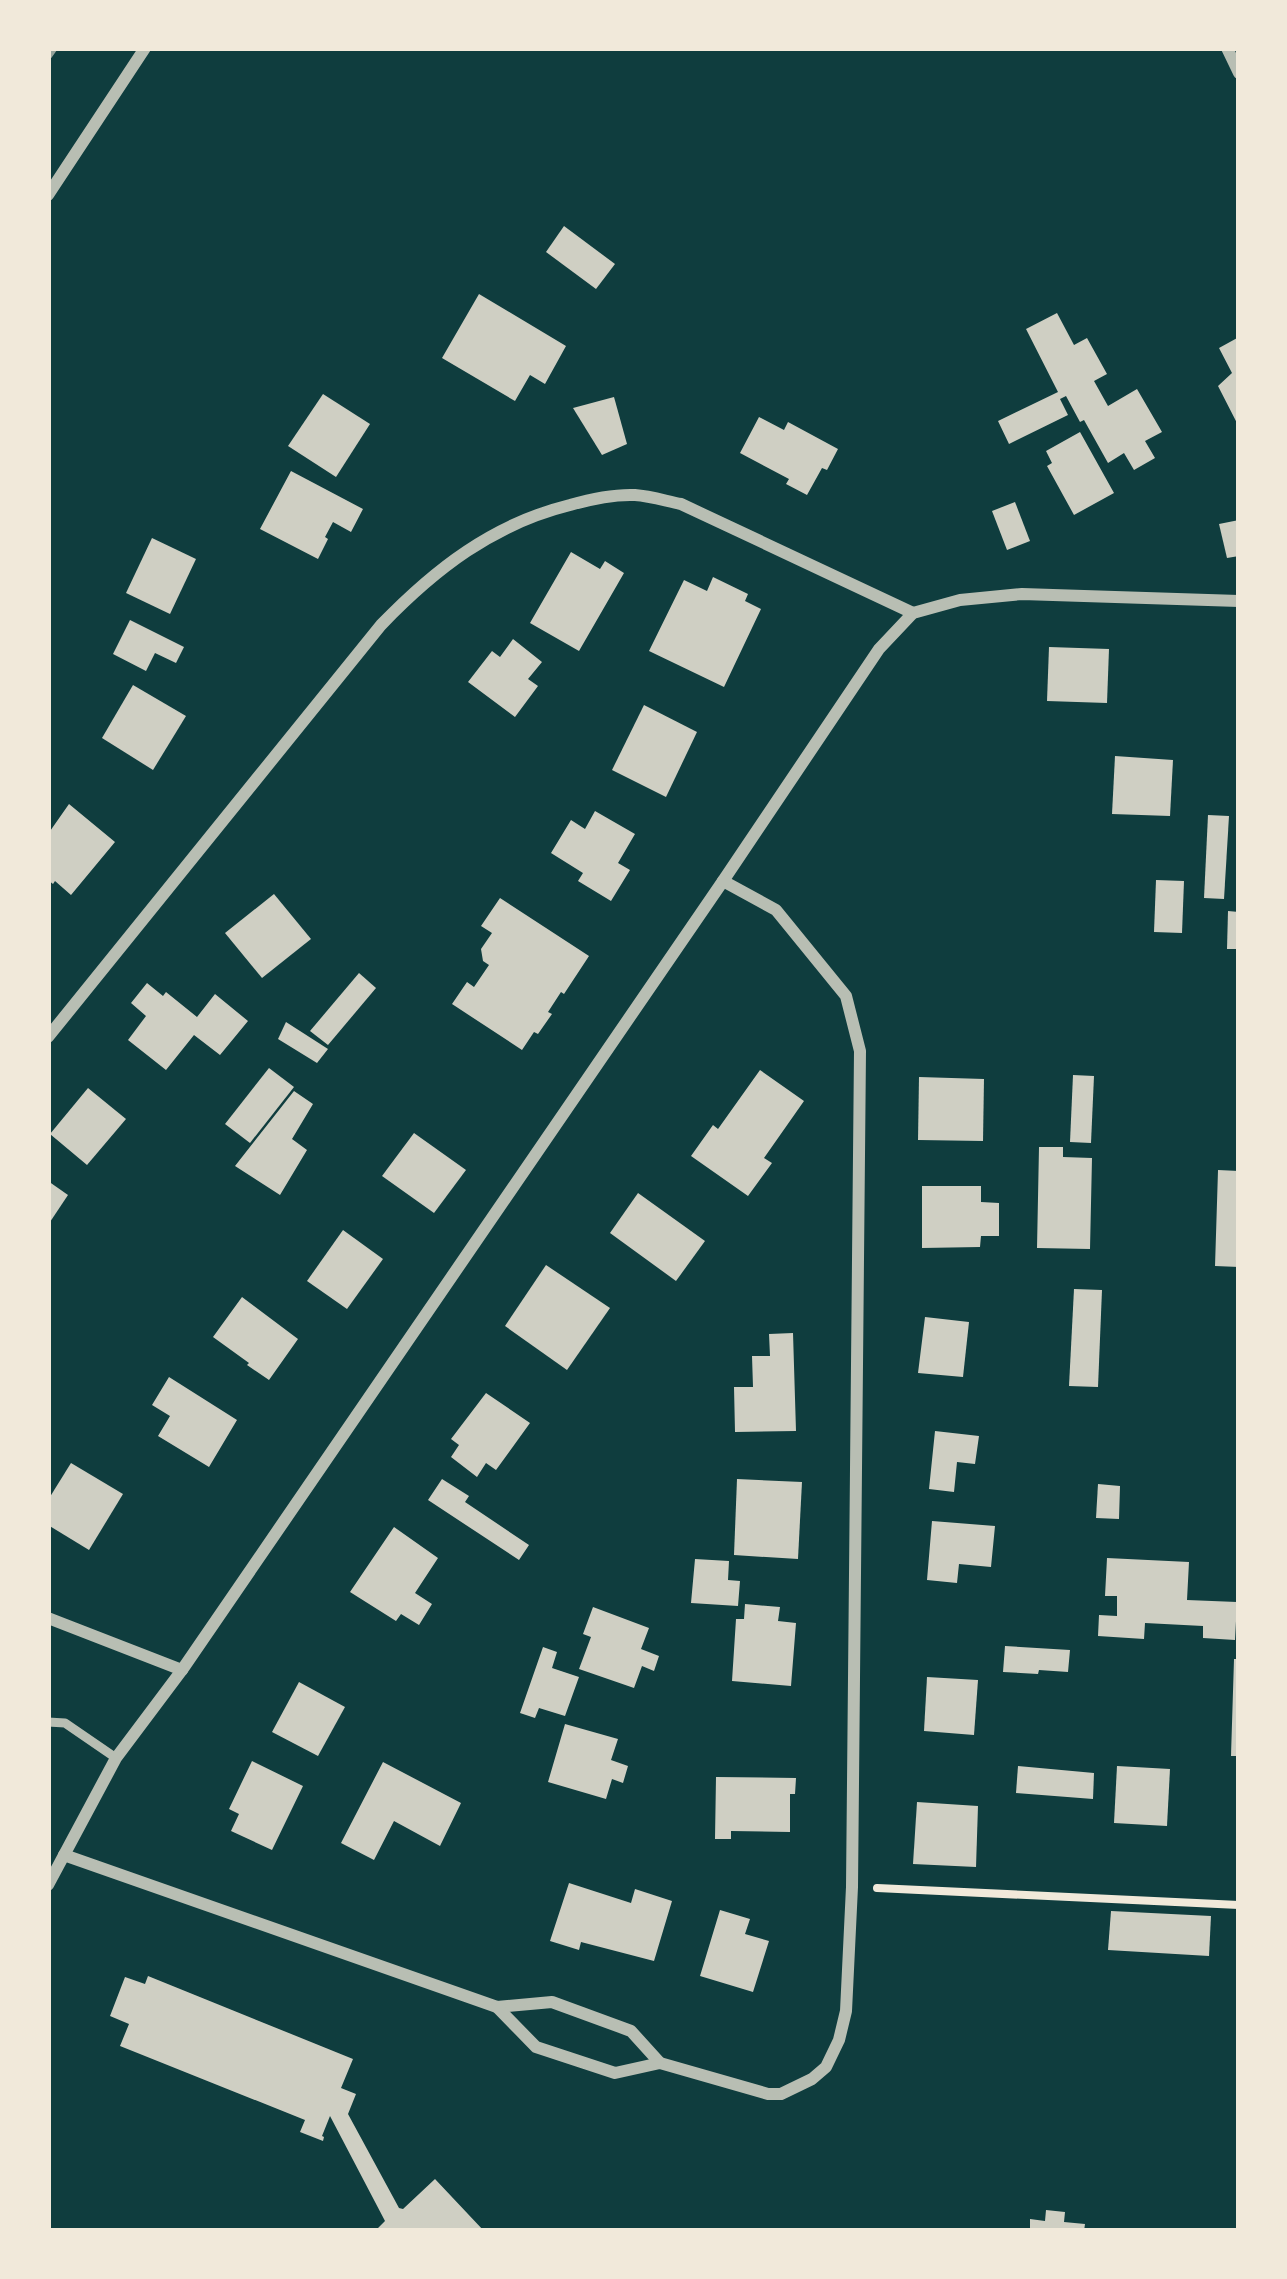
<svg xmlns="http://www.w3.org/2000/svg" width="1287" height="2279" font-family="Poppins,sans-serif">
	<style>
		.building { fill: #cfcfc3 }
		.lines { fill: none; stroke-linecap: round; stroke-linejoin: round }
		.path { stroke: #f1e9da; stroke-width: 8 }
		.service { stroke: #b8beb3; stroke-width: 9 }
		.minor { stroke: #b8beb3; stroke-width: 12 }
		.rail { stroke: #97a49c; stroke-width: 9 }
	</style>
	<rect width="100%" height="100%" fill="#0f3d3e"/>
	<g class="building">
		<polygon points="564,226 615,264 596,289 546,252"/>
		<polygon points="479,294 566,346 545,384 530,375 515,401 442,358"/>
		<polygon points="1057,313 1074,345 1087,338 1107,374 1094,381 1108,406 1137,389 1162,432 1145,441 1155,458 1134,470 1124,453 1108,463 1084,420 1080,422 1066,396 1060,399 1068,415 1009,444 998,421 1058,392 1026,329"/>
		<polygon points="1239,337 1239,427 1218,386 1232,373 1219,348"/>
		<polygon points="323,394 370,424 336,477 288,446"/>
		<polygon points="614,397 627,444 602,455 573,408"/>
		<polygon points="759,417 784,430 788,422 838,449 827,470 822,468 807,495 786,484 789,479 740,453"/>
		<polygon points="1080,432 1114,493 1074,515 1047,466 1052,463 1046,451"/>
		<polygon points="291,471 363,509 351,532 333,522 325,537 328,539 318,559 260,529"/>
		<polygon points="1015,502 1030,541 1007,550 992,511"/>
		<polygon points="1239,520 1239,556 1227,558 1219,524"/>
		<polygon points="152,538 196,559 170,614 126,593"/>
		<polygon points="571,552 600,569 605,561 624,573 579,651 530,623"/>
		<polygon points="713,577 748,594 745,601 761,609 724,687 649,651 684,580 707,591"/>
		<polygon points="130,620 184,647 176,663 155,653 146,671 113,654"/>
		<polygon points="513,639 542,662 528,679 538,686 515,717 468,682 492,651 500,657"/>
		<polygon points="1049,647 1109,649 1107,703 1047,701"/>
		<polygon points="133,685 186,716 153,770 102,738"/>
		<polygon points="644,705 697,732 666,797 612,770"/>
		<polygon points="1115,756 1173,760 1170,816 1112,814"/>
		<polygon points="69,804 115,842 71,895 55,881 53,884 48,880 48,834"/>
		<polygon points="595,811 635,834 618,863 630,870 611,901 578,881 583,873 551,853 571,820 585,829"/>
		<polygon points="1208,815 1229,816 1224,899 1204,898"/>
		<polygon points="1156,880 1184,881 1182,933 1154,932"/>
		<polygon points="274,894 311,939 262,978 225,933"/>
		<polygon points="500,898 589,956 564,994 561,992 548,1012 552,1014 538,1034 534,1032 522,1050 452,1004 467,982 474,987 489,965 483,961 481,949 492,933 481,926"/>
		<polygon points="1228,911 1239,912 1239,949 1227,949"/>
		<polygon points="359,973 376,988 328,1045 310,1031"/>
		<polygon points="147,983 163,996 166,992 197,1017 215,994 248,1021 220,1055 194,1035 166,1070 128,1040 146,1016 131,1003"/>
		<polygon points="286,1022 328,1049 317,1063 278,1039"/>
		<polygon points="269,1068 294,1087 250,1143 225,1124"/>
		<polygon points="760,1070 804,1101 764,1158 772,1163 748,1196 691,1156 713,1125 718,1129"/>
		<polygon points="1073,1075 1094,1076 1091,1143 1070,1142"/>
		<polygon points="919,1077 984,1079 983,1141 918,1140"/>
		<polygon points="88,1088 126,1119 87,1165 50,1134"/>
		<polygon points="294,1091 313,1104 292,1139 307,1150 280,1195 235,1166"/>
		<polygon points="414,1133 466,1170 434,1213 382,1176"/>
		<polygon points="1039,1147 1063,1147 1063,1157 1092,1158 1090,1249 1037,1248"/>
		<polygon points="1218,1170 1239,1171 1239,1267 1215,1266"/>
		<polygon points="48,1181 68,1195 48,1225"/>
		<polygon points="922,1186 981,1186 981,1202 999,1203 999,1236 981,1236 980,1247 922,1248"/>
		<polygon points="638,1193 705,1241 676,1281 610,1233"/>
		<polygon points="343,1230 383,1259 347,1309 307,1281"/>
		<polygon points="546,1265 610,1308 567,1370 505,1326"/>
		<polygon points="1074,1289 1102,1290 1098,1387 1069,1386"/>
		<polygon points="242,1297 298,1339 269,1380 247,1365 249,1363 213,1337"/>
		<polygon points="925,1317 969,1322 963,1377 918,1373"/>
		<polygon points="793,1333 796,1431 735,1432 734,1387 753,1387 752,1356 770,1356 769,1334"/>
		<polygon points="169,1377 237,1420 209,1467 158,1436 170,1416 152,1405"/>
		<polygon points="486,1393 530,1423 496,1470 486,1463 477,1477 451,1457 459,1445 451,1439"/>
		<polygon points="935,1431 979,1436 975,1464 957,1462 954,1492 929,1489"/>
		<polygon points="71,1463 123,1494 89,1550 48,1525 48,1500"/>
		<polygon points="442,1479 469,1496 465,1502 529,1545 519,1560 428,1500"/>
		<polygon points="737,1479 802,1482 798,1559 734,1555"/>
		<polygon points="1098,1484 1120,1486 1119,1519 1096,1518"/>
		<polygon points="932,1521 995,1526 991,1567 959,1564 957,1583 927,1580"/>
		<polygon points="394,1527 438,1558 415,1593 432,1604 419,1625 401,1614 396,1621 350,1592"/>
		<polygon points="1107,1558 1189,1562 1187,1600 1237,1602 1235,1640 1203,1638 1203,1626 1145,1623 1144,1639 1098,1636 1099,1615 1117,1616 1117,1596 1105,1596"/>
		<polygon points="695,1559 729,1561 728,1580 740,1581 738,1606 691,1603"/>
		<polygon points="745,1604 780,1607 778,1621 796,1623 791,1686 732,1681 736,1619 744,1619"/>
		<polygon points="593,1607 649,1628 641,1649 659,1656 654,1671 642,1666 634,1688 579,1669 591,1637 583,1634"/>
		<polygon points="1005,1646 1070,1650 1068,1672 1039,1670 1038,1674 1003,1672"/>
		<polygon points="543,1647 557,1652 552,1668 579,1677 565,1716 539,1708 535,1718 520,1713"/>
		<polygon points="1234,1659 1239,1659 1239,1756 1231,1756"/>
		<polygon points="927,1677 978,1680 974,1735 924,1731"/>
		<polygon points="299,1682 345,1707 318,1756 272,1732"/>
		<polygon points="565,1724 618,1739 611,1760 628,1766 623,1783 612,1779 606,1799 548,1782"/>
		<polygon points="252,1761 303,1786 272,1850 231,1831 239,1814 229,1809"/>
		<polygon points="383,1762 461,1803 440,1846 394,1821 374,1860 341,1843"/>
		<polygon points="1018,1766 1094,1773 1093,1799 1016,1793"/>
		<polygon points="1117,1766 1170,1769 1167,1826 1114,1823"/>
		<polygon points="716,1777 796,1778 795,1794 790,1794 790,1832 731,1831 731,1839 715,1839"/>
		<polygon points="917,1802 978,1806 976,1867 913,1864"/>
		<polygon points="569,1883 631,1903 635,1889 672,1901 654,1961 581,1942 579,1950 550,1941"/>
		<polygon points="720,1910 750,1919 745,1934 769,1941 753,1992 700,1976"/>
		<polygon points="1111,1911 1211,1916 1209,1956 1108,1950"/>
		<polygon points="148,1976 353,2059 341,2088 356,2094 348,2114 399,2208 403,2209 435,2179 484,2231 375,2231 385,2221 330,2116 322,2136 324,2137 323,2141 300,2132 305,2120 120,2046 129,2024 110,2016 125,1977 145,1984"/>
		<polygon points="1046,2210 1065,2212 1064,2222 1085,2224 1084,2231 1030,2231 1030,2219 1045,2221"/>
	</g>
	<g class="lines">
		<polyline class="path" points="877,1888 1239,1905"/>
		<polyline class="service" points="48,1722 65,1723 116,1758"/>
		<g class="minor">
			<polyline points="1227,48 1239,73"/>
			<polyline points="48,195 145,48"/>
			<path d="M48,1037L381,625C435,569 493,524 570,505C591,499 612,494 635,495C650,496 666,501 681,504L913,613"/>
			<polyline points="48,1618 182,1670"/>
			<polyline points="64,1855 497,2007 552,2002 631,2031 660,2063"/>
			<polyline points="48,1885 116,1758 182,1670 723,881 879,649 913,613 960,600 1022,594 1239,601"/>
			<polyline points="497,2007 536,2047 615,2073 660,2063 768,2094 781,2094 812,2079 826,2067 839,2040 846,2011 852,1887 860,1051 846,996 776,910 723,881"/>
		</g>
		<polyline class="rail" points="48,55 53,48"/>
	</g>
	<rect width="1287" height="2279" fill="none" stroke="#f1e9da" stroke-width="102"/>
</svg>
